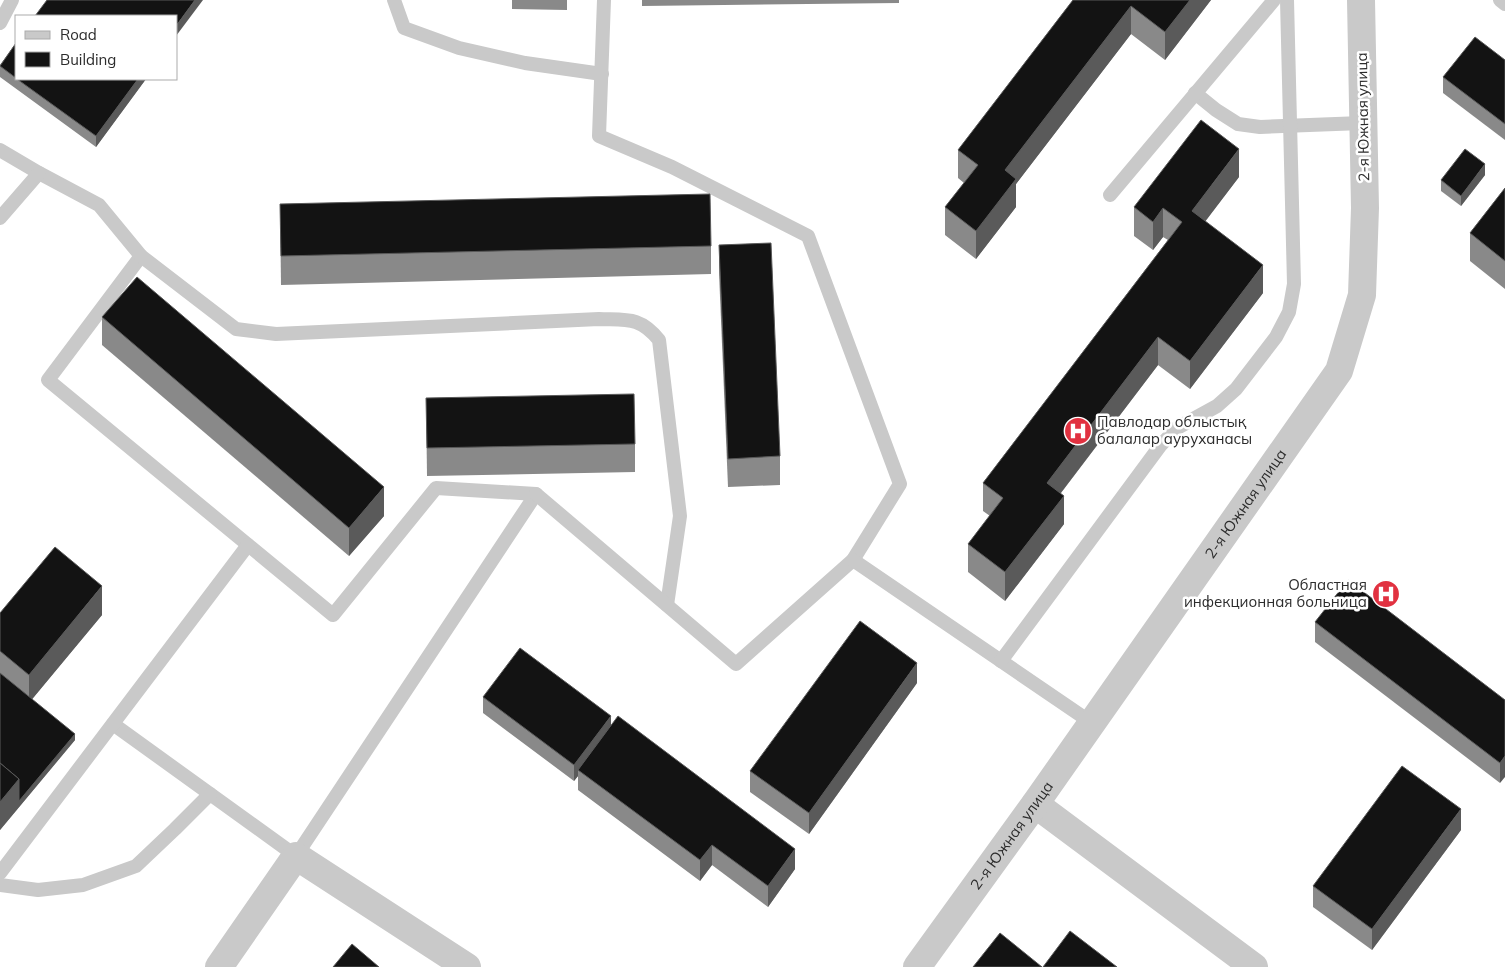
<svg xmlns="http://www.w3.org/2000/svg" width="1505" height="967" font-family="Mulish,sans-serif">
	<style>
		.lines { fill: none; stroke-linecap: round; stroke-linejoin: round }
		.lane { stroke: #c9c9c9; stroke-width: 14 }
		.street { stroke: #c9c9c9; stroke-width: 28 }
		.wall { fill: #898989 }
		.shaded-wall { fill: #5a5a5a }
		.building { fill: #131313; stroke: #5a5a5a }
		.labels { text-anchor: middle; stroke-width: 5; stroke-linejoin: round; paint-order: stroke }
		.street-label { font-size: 15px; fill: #2c2c2c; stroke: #fff }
		.poi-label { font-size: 15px; fill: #2c2c2c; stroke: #fff; text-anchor: start }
	</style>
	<rect width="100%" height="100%" fill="#fff"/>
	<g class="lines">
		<g class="lane">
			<polyline points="394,0 404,28 459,48 525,63 602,74"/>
			<polyline points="1500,0 1505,4"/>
			<polyline points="0,23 12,0"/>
			<polyline points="1195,93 1216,110 1238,124 1260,127 1362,123"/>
			<polyline points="0,150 39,173 99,205 141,256 48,380 333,615 436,488 536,494 296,856 113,724"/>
			<polyline points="1110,195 1274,0"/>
			<polyline points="0,218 39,173"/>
			<path d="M141,256L236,329L276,334L599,319C626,320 640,316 659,340L680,516L667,605"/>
			<polyline points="536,494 736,664 853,560 900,484 808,236 672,167 599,136 604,0"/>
			<polyline points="853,560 1092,723"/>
			<polyline points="1001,661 1160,446 1177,428 1217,406 1236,389 1276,337 1289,312 1294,284 1287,0"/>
			<polyline points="0,873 248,545"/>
			<polyline points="0,885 38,890 83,885 136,866 175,829 210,794"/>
		</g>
		<g class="street">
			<polyline points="1035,804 1254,967"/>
			<polyline points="219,967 296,856 467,967"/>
			<path id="s1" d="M917,967L1035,804L1339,371L1362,295L1365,208L1361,0"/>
		</g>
	</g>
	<g class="wall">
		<polygon points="512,0 567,0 567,10 512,9"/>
		<polygon points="642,0 899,0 899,3 642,6"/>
		<polygon points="1073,0 1211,0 1165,60 1131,34 1016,184 1016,207 976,259 945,235 945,207 964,183 958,178 958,150"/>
		<polygon points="16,43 16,79 146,79 96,147 0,77 0,65"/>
		<polygon points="1505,60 1505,140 1443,93 1443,77"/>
		<polygon points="1485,175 1461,206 1441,191 1441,180"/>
		<polygon points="1239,177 1205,221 1263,293 1190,389 1158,365 1061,493 1064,524 1005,601 968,572 968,544 990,516 983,511 983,483 1168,240 1163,237 1153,250 1134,236 1134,207"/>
		<polygon points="1505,188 1505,289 1470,261 1470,233"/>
		<polygon points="280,204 711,246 711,274 281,285"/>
		<polygon points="719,245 780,456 780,485 728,487 719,273"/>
		<polygon points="102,317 384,516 349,556 102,345"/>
		<polygon points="426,398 635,444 635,472 427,476"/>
		<polygon points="0,613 102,615 32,699 75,740 0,830"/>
		<polygon points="1315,622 1505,700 1500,783 1315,642"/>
		<polygon points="917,683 809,834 750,792 750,771"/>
		<polygon points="483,697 611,726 795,869 768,907 712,865 700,881 578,790 578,776 574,781 483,713"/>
		<polygon points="1461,830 1372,950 1313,907 1313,886"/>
	</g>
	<g class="shaded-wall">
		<polygon points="195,0 203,0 176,36 176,26"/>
		<polygon points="1190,0 1211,0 1165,60 1165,32"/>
		<polygon points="1131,6 1131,34 1016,184 1016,207 976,259 976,231 1005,170"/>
		<polygon points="138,79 146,79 96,147 96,136"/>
		<polygon points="1239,149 1239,177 1192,239 1192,211"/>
		<polygon points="1485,164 1485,175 1461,206 1461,196"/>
		<polygon points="1163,208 1163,237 1153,250 1153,222"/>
		<polygon points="1263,265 1263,293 1190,389 1190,361"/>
		<polygon points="1158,337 1158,365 1047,511 1047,483"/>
		<polygon points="384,487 384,516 349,556 349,528"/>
		<polygon points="1064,496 1064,524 1005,601 1005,572"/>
		<polygon points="102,586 102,615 29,703 29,675"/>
		<polygon points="917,663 917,683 809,834 809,813"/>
		<polygon points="611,716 611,732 578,770 578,776 574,781 574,765"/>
		<polygon points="75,734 75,740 0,830 0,802 19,779"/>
		<polygon points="1505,756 1505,777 1500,783 1500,763"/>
		<polygon points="1461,809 1461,830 1372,950 1372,929"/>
		<polygon points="712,845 712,865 700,881 700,860"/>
		<polygon points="795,849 795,869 768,907 768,886"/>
	</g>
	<g class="building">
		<polygon points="47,0 195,0 176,26 176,16 35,16"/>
		<polygon points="1073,0 1190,0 1165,32 1131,6 1005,170 1016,179 976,231 945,207 978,165 958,150"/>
		<polygon points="1475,37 1505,60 1505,124 1443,77"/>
		<polygon points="16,43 16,78 0,66"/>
		<polygon points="17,79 138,79 96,136"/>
		<polygon points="1201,120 1239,149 1192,211 1263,265 1190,361 1158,337 1047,483 1064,496 1005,572 968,544 1003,498 983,483 1182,222 1163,208 1153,222 1134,207"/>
		<polygon points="1465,149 1485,164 1461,196 1441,180"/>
		<polygon points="1505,188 1505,261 1470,233"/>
		<polygon points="710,194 711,246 281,256 280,204"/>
		<polygon points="771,243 780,456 728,459 719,245"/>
		<polygon points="137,277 384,487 349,528 102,317"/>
		<polygon points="634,394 635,444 427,448 426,398"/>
		<polygon points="55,547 102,586 29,675 0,651 0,613"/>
		<polygon points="1348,580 1505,700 1505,756 1500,763 1315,622"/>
		<polygon points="860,621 917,663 809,813 750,771"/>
		<polygon points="520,648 611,716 574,765 483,697"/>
		<polygon points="0,673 75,734 19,801 19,779 0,763"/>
		<polygon points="618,716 795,849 768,886 712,845 700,860 578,770"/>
		<polygon points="0,763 19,779 0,802"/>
		<polygon points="1402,766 1461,809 1372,929 1313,886"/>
		<polygon points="1070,931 1117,967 1043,967"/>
		<polygon points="1000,933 1042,967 973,967"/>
		<polygon points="352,944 379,967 333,967"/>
	</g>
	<defs>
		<g id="hospital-disc" transform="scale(1.4375)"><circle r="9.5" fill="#e13140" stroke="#fff"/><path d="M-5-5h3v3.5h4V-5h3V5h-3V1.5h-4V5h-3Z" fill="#fff"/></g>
	</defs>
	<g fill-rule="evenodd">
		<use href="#hospital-disc" x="1078" y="431"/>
		<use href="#hospital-disc" x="1386" y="594"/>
	</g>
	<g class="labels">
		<g class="street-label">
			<text transform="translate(1363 117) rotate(-91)" y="5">2-я Южная улица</text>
			<text dy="5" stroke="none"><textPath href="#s1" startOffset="568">2-я Южная улица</textPath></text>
			<text dy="5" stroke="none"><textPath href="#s1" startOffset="162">2-я Южная улица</textPath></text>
		</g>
		<g class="poi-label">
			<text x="1097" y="427">Павлодар облыстық<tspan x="1097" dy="17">балалар ауруханасы</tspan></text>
			<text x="1367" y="590" text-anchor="end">Областная<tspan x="1367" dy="17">инфекционная больница</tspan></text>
		</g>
	</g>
	<rect x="15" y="15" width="162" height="65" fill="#ffffff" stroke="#ababab"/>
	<rect x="25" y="31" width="25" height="8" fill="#c9c9c9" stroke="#ababab"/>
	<text x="60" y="40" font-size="15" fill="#2c2c2c">Road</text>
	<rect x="25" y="52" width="25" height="15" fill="#131313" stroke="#ababab"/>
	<text x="60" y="65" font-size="15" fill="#2c2c2c">Building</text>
</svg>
